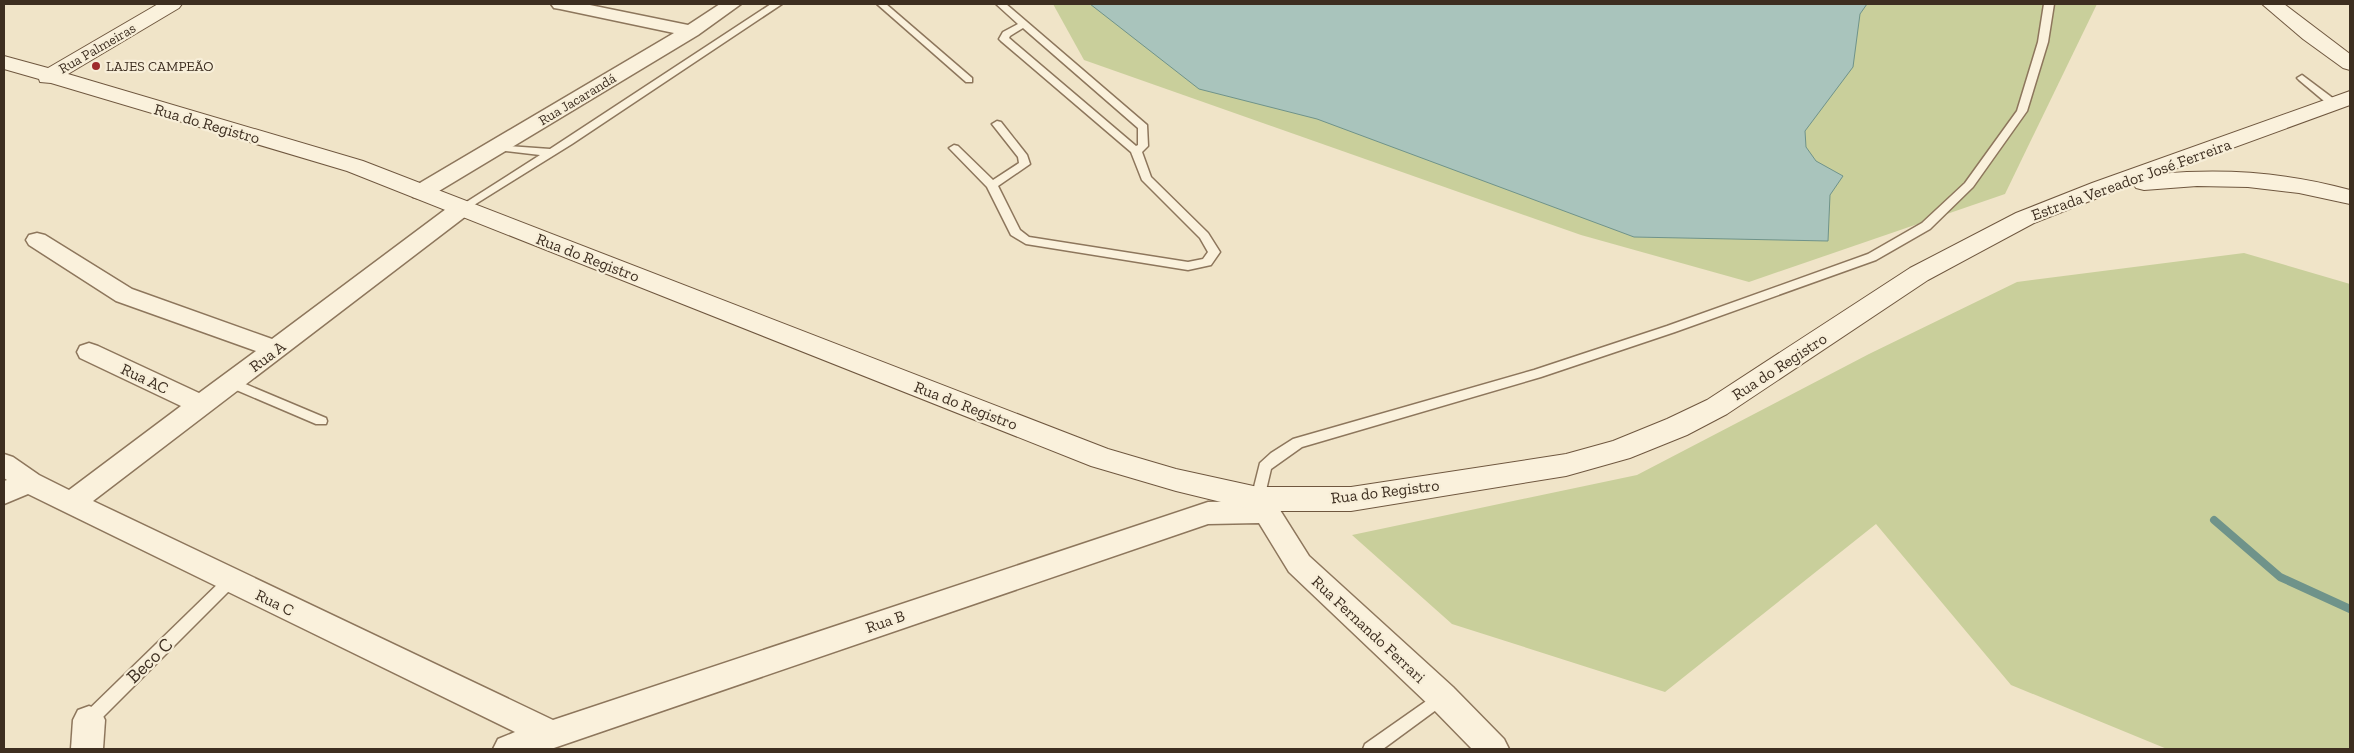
<svg xmlns="http://www.w3.org/2000/svg" width="2354" height="753" font-family="'Zilla Slab',serif">
	<style>
		.green { fill: #c9cf9b }
		.water { fill: #a9c4bc; stroke: #6f938a }
		.lines { fill: none; stroke-linecap: round; stroke-linejoin: round }
		.stream { stroke: #6f938a; stroke-width: 8 }
		.lane-casing { stroke: #8d765c; stroke-width: 3 }
		.street-casing { stroke: #8d765c; stroke-width: 3 }
		.secondary-casing { stroke: #6f573f; stroke-width: 2 }
		.lane { fill: #faf1dc; fill-rule: evenodd }
		.street { fill: #faf1dc; fill-rule: evenodd }
		.secondary { fill: #faf1dc; fill-rule: evenodd }
		.poi-dot { fill: #9e2a2b; stroke: #f7eed8; stroke-width: 2 }
		.labels { text-anchor: middle; stroke-width: 4.5; stroke-linejoin: round; paint-order: stroke }
		.far-street-label { font-size: 14px; fill: #3d2e20; stroke: #f7eed8 }
		.far-poi-label { font-size: 14px; fill: #3d2e20; stroke: #f7eed8; text-anchor: start }
		.street-label { font-size: 16px; fill: #3d2e20; stroke: #f7eed8 }
		.near-street-label { font-size: 19px; fill: #3d2e20; stroke: #f7eed8 }
	</style>
	<rect width="100%" height="100%" fill="#f0e4c8"/>
	<g class="green">
		<polygon points="1053,4 2097,4 2005,194 1749,282 1581,235 1084,60"/>
		<polygon points="2244,253 2350,284 2350,749 2167,749 2011,685 1876,524 1665,692 1452,624 1352,535 1637,475 1869,354 2017,282"/>
	</g>
	<polygon class="water" points="1090,4 1867,4 1860,14 1853,67 1805,131 1806,147 1816,161 1843,176 1830,195 1828,241 1634,237 1317,119 1199,89"/>
	<g class="lines">
		<polyline class="stream" points="2214,520 2280,577 2350,609"/>
		<g class="lane-casing">
			<g id="lane">
				<polygon points="771,4 782,4 572,144 466,210 462,211 457,208 540,155 497,150 492,147 493,145 550,149"/>
				<polygon points="877,4 886,4 972,78 972,82 966,82"/>
				<path d="M996,4H1006L1147,125L1148,146L1142,152L1151,177L1208,233L1220,252L1211,265L1188,270L1026,244L1011,235L987,187L949,148L954,145L958,146L993,180L1019,163L1018,157L992,124L997,121L1001,122L1027,155L1030,164L998,186L1020,230L1029,237L1188,262L1203,259L1208,252L1200,238L1142,180L1131,152L1001,41L999,39L1003,32L1018,24ZM1023,28L1138,128V145L1136,146L1009,38L1010,36Z"/>
				<polygon points="2044,4 2054,4 2048,42 2027,111 1973,187 1930,229 1876,260 1675,332 1541,377 1302,447 1271,469 1263,503 1258,504 1253,503 1251,499 1260,463 1271,453 1293,439 1534,370 1667,326 1868,254 1922,223 1965,183 2017,111 2038,42"/>
				<polygon points="2302,75 2338,102 2338,106 2330,106 2299,80 2297,78"/>
				<polygon points="231,378 326,418 327,421 326,424 316,424 227,386 225,383"/>
				<polygon points="231,574 236,576 238,580 236,584 95,725 89,727 83,725 81,720 83,715 226,576"/>
				<polygon points="1442,690 1447,692 1450,697 1447,702 1383,749 1363,749 1365,744"/>
			</g>
		</g>
		<g class="street-casing">
			<g id="street">
				<polygon points="551,4 585,4 688,25 720,4 741,4 698,35 429,197 421,199 413,197 410,192 413,187 674,33 560,9 554,8"/>
				<polygon points="462,201 470,203 473,208 470,213 93,501 553,720 1208,502 1246,501 1244,499 1248,491 1258,488 1268,491 1309,556 1453,687 1504,739 1509,749 1472,749 1431,707 1289,572 1259,523 1208,524 551,749 493,749 498,739 515,732 28,494 4,504 4,481 7,480 4,478 4,454 13,457 39,475 69,490 181,406 80,358 77,352 80,346 89,343 98,346 199,393 256,351 116,301 29,245 26,240 29,235 37,233 45,235 132,289 272,339 454,203"/>
				<polygon points="89,706 100,710 105,720 103,749 71,749 73,720 78,710"/>
			</g>
		</g>
		<g class="secondary-casing">
			<g id="secondary">
				<path d="M158,4H182L179,8L68,74L363,161L1108,449L1176,469L1258,487H1351L1566,454L1613,441L1667,419L1707,400L1910,268L2016,213L2092,183L2350,91V105L2161,174C2225,168 2288,173 2350,190V204L2299,193L2248,187L2197,186L2144,190L2136,188L2133,184L2034,223L1928,280L1727,414L1687,435L1630,458L1566,476L1351,511H1258L1176,491L1091,466L347,171L51,83L40,82L39,79L4,69V56L48,68Z"/>
				<polygon points="2262,4 2284,4 2350,54 2350,70 2343,68 2303,39"/>
			</g>
		</g>
		<use href="#lane" class="lane"/>
		<use href="#street" class="street"/>
		<use href="#secondary" class="secondary"/>
	</g>
	<circle class="poi-dot" cx="96" cy="66" r="5"/>
	<g class="labels">
		<g class="far-street-label">
			<text transform="translate(97 48) rotate(-30)" y="5">Rua Palmeiras</text>
			<text transform="translate(577 99) rotate(-31)" y="5">Rua Jacarandá</text>
		</g>
		<g class="far-poi-label">
			<text x="106" y="71">LAJES CAMPEÃO</text>
		</g>
		<g class="street-label">
			<text transform="translate(207 123) rotate(16)" y="6">Rua do Registro</text>
			<text transform="translate(2131 179) rotate(-20)" y="6">Estrada Vereador José Ferreira</text>
			<text transform="translate(588 257) rotate(21)" y="6">Rua do Registro</text>
			<text transform="translate(267 356) rotate(-37)" y="6">Rua A</text>
			<text transform="translate(1779 366) rotate(-33)" y="6">Rua do Registro</text>
			<text transform="translate(145 378) rotate(25)" y="6">Rua AC</text>
			<text transform="translate(966 405) rotate(21)" y="6">Rua do Registro</text>
			<text transform="translate(1385 491) rotate(-7)" y="6">Rua do Registro</text>
			<text transform="translate(275 602) rotate(26)" y="6">Rua C</text>
			<text transform="translate(885 621) rotate(-19)" y="6">Rua B</text>
			<text transform="translate(1369 629) rotate(43)" y="6">Rua Fernando Ferrari</text>
		</g>
		<g class="near-street-label">
			<text transform="translate(149 660) rotate(-44)" y="7">Beco C</text>
		</g>
	</g>
	<rect width="2354" height="753" fill="none" stroke="#3d2e20" stroke-width="10"/>
</svg>
